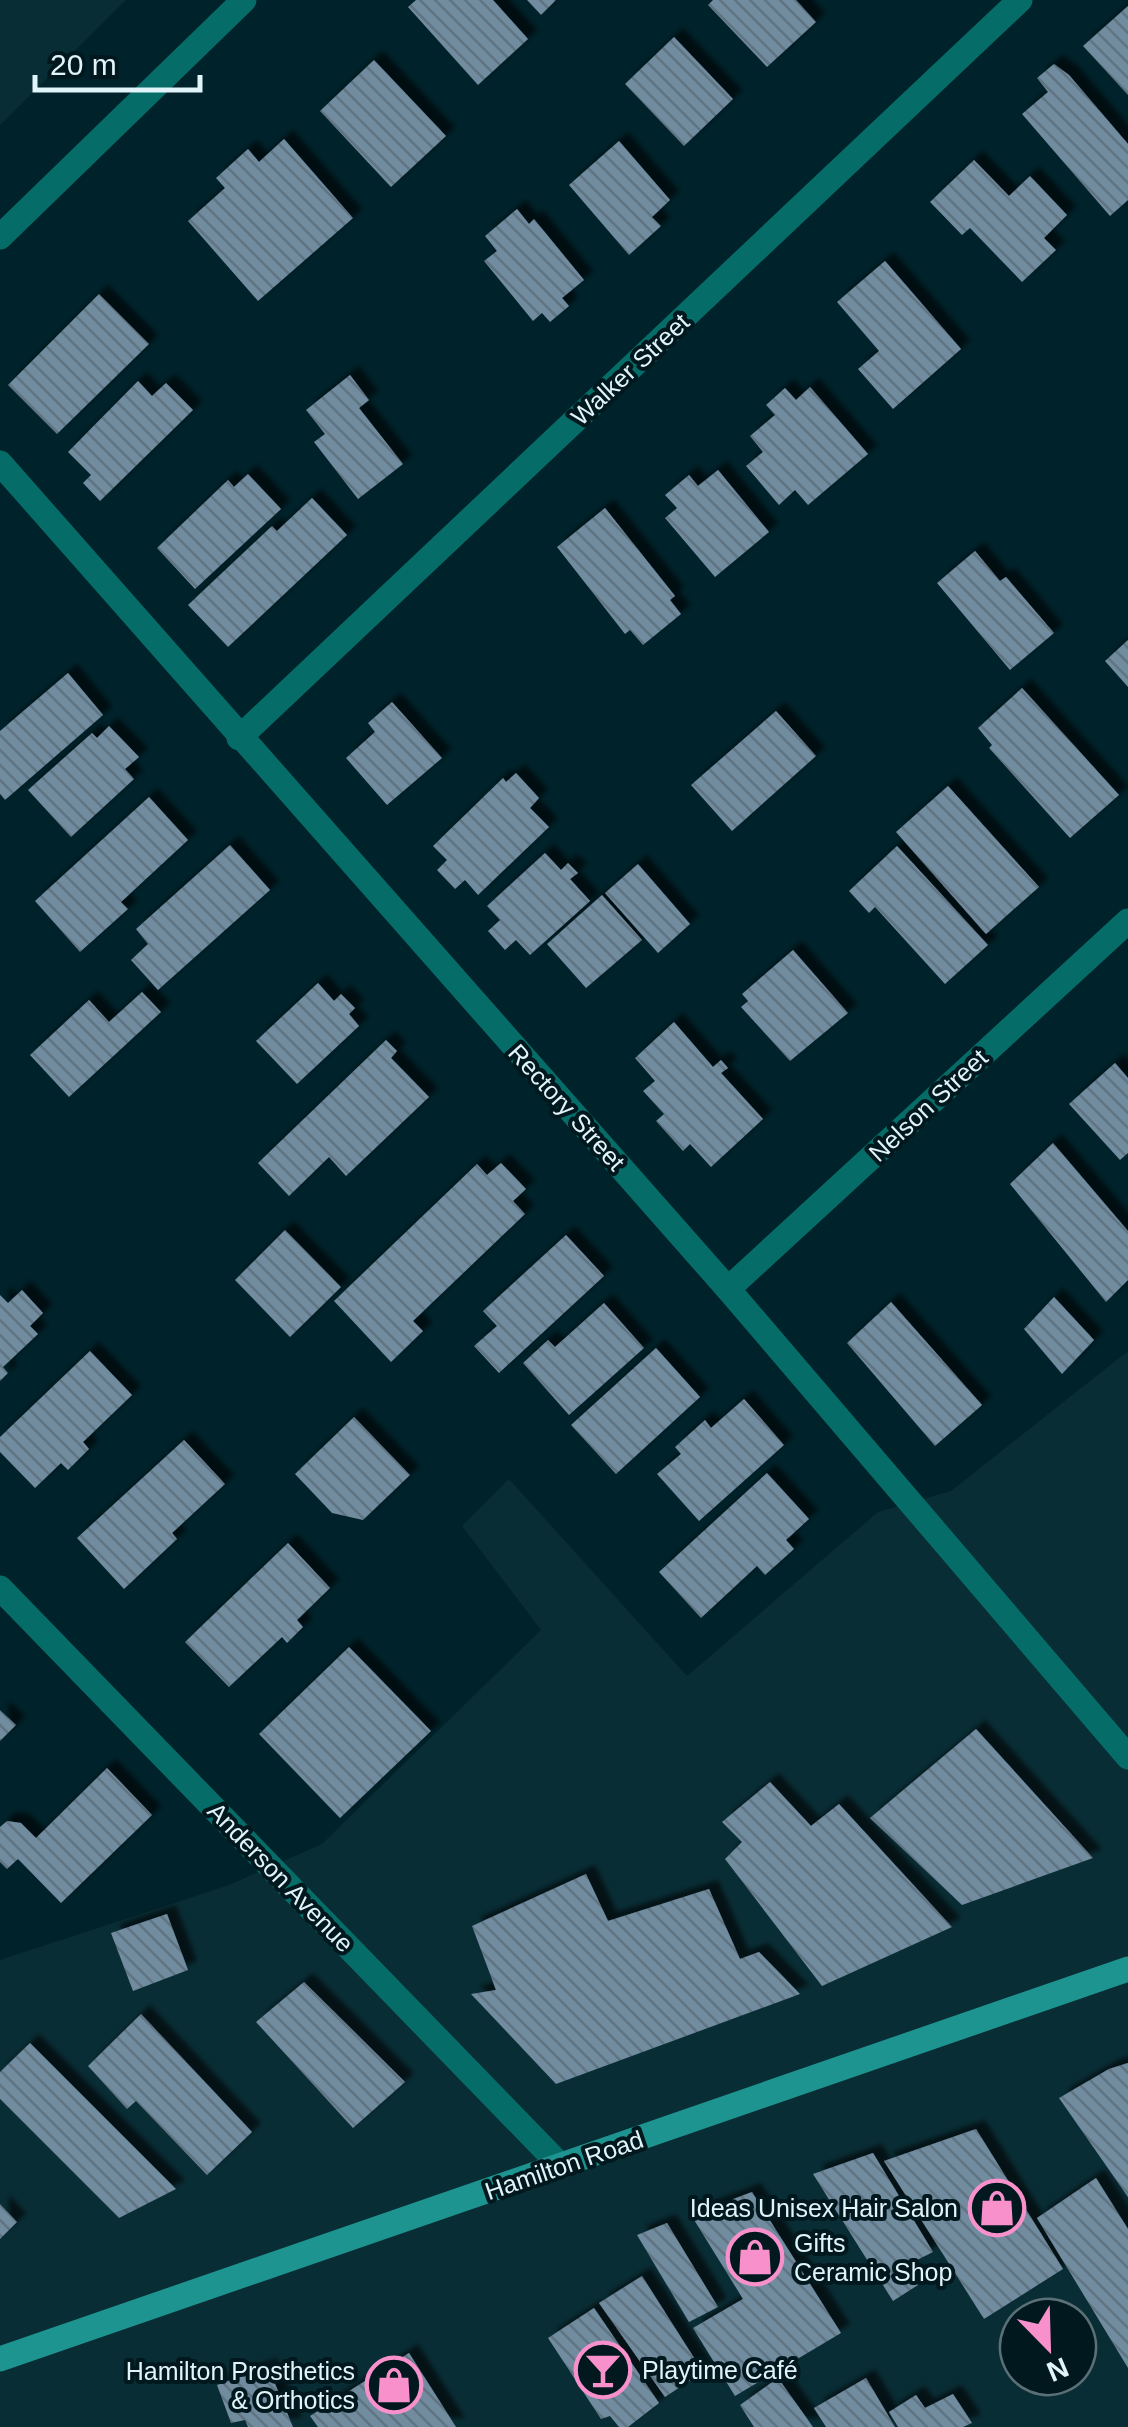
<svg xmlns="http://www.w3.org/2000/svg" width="1128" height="2427" font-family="Helvetica,sans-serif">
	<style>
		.built { fill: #092d35; fill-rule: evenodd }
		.building { fill: url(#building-back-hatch); filter: url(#shadow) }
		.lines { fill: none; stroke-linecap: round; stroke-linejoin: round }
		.street { stroke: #066c68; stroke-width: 25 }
		.secondary { stroke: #1e9490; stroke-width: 25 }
		.labels { text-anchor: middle; stroke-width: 8; stroke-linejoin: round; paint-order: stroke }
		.street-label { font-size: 25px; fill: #e1f4fa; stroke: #00181e }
		.poi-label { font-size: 25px; fill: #e1f4fa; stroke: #00181e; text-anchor: end }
	</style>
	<defs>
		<pattern id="building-back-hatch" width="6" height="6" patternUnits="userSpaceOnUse" patternTransform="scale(2.5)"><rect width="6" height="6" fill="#718b9f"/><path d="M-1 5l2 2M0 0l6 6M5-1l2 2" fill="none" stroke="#617482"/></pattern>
		<filter id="shadow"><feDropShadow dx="9" dy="-9" stdDeviation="2.5" flood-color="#0009"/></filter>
	</defs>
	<rect width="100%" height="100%" fill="#00222a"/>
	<g class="built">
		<polygon points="0,0 126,0 0,125"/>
		<path d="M1128,1351V2427H0V1960L229,1885L322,1844L541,1630L462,1526L509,1479L687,1676L878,1512L951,1491ZM1018,2317H1078V2377H1018Z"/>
	</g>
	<g class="building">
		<polygon points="416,0 493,0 528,39 478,85 408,7"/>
		<polygon points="527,0 556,0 541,15"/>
		<polygon points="713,0 796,0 816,22 767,67 708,5"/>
		<polygon points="1128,6 1128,95 1083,46"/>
		<polygon points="674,37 733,99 684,146 625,84"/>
		<polygon points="374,60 446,136 391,187 320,111"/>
		<polygon points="1054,64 1069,75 1128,144 1128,200 1110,216 1022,114 1048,92 1037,78"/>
		<polygon points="284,139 353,218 258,301 188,221 225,188 216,178 248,149 259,162"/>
		<polygon points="619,141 670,200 652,217 661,226 629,255 569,185"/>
		<polygon points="974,160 1009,196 1030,176 1067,215 1044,238 1056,250 1022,282 970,228 962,235 930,202"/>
		<polygon points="517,209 529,224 534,219 584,280 562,298 569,306 550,322 542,313 533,321 484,261 497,251 485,236"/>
		<polygon points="885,261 961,349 893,409 858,369 879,351 837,302"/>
		<polygon points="99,294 149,344 57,434 8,385"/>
		<polygon points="350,375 369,400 359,408 403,464 358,499 314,442 325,434 306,410"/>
		<polygon points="138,381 152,396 166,383 193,410 100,501 83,483 91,475 68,452"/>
		<polygon points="810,387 868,454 808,505 795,490 779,505 746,466 763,452 750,436 775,415 766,405 785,388 796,400"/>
		<polygon points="718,470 769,532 715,577 665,518 677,508 665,495 689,475 698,486"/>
		<polygon points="248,474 281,509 195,589 157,548 228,480 234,487"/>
		<polygon points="312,498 347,535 228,647 188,605 272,526 277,531"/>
		<polygon points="605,508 675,596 670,600 681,614 643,645 630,630 625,634 557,547"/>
		<polygon points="975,551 1000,581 1006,577 1054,633 1010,670 937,583"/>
		<polygon points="1128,640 1128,687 1105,661"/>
		<polygon points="68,673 103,715 5,800 0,794 0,731"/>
		<polygon points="1022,688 1119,795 1070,838 989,748 992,745 978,728"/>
		<polygon points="392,702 442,758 387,805 346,758 375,732 368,723"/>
		<polygon points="776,711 816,756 732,831 691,785"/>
		<polygon points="109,726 139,757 125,769 134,779 71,837 28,790 92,733 97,738"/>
		<polygon points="516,773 539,798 530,808 549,827 478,895 465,880 455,889 437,870 447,860 433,846 503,778 506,782"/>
		<polygon points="948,786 1039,887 986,934 896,832"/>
		<polygon points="149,797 188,840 121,902 128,909 80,952 35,901"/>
		<polygon points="230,845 270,890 158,990 131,960 148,944 136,929"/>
		<polygon points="897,846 988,945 945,984 875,907 869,913 849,891"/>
		<polygon points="545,853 561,870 568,863 578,873 570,879 590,901 530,955 516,940 505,950 488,931 500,920 487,906"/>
		<polygon points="638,864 690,924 658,953 605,893"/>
		<polygon points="602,895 642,940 586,988 547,944"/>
		<polygon points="793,950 848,1013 790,1061 741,1007 748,1001 742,994"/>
		<polygon points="318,983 334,1001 341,994 355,1008 349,1014 359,1026 297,1084 256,1041"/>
		<polygon points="142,992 161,1012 69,1097 30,1055 89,1000 109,1022"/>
		<polygon points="674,1022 713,1067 721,1060 728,1068 721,1073 763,1119 711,1167 690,1144 683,1151 656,1121 664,1114 643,1091 655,1081 635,1058"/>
		<polygon points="386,1040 397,1051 391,1058 429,1097 346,1176 329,1157 289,1196 258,1163"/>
		<polygon points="1115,1063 1128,1078 1128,1153 1120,1160 1069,1104"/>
		<polygon points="1053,1143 1128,1231 1128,1280 1106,1302 1010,1184"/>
		<polygon points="501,1163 526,1189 513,1201 525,1214 413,1321 423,1331 391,1362 334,1301 477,1164 487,1175"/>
		<polygon points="285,1230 341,1287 290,1337 235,1280"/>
		<polygon points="566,1235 604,1276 499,1373 474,1346 497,1326 483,1311"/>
		<polygon points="22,1290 43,1313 30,1326 38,1334 3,1367 8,1373 0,1381 0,1295 8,1303"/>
		<polygon points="1054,1297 1094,1340 1062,1374 1024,1329"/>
		<polygon points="891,1302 982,1405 935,1446 847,1343"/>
		<polygon points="604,1303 644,1348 569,1415 523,1363 548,1340 555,1347"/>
		<polygon points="656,1348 700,1397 616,1474 571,1425"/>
		<polygon points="90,1351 132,1395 83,1442 89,1449 68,1470 61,1463 35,1488 0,1452 0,1437"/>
		<polygon points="744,1399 784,1445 699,1521 657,1474 681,1454 675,1447 705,1420 711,1428"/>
		<polygon points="354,1417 410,1475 363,1520 332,1513 295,1474"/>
		<polygon points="184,1440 225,1484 172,1533 177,1539 124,1589 77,1538"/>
		<polygon points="767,1473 809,1519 786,1540 794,1549 765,1575 757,1566 701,1618 659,1572"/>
		<polygon points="288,1543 330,1588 297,1620 303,1627 287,1643 282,1637 229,1687 185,1642"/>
		<polygon points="349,1647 431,1731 340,1818 259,1734"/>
		<polygon points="0,1710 16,1725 0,1741"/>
		<polygon points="976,1729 1093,1858 962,1905 870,1818"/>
		<polygon points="107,1768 152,1815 61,1903 18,1859 7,1869 0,1862 0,1827 7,1821 21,1823 36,1838"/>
		<polygon points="770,1782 811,1826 839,1804 952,1927 822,1986 725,1859 742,1842 722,1822"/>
		<polygon points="586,1874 608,1921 709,1889 740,1959 759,1952 800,1994 556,2084 471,1994 496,1990 472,1926"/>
		<polygon points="167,1914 188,1970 133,1991 111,1933"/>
		<polygon points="304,1982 405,2082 353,2128 256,2022"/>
		<polygon points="141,2014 252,2132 207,2175 136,2101 127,2109 88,2066"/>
		<polygon points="30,2043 176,2189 119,2218 0,2099 0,2072"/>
		<polygon points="1128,2063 1128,2197 1059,2098 1109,2069"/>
		<polygon points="976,2129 1063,2269 984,2319 884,2161"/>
		<polygon points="873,2153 933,2252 905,2266 918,2285 893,2301 813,2174"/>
		<polygon points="1096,2178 1128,2229 1128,2368 1037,2218"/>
		<polygon points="752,2192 841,2333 735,2396 693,2328 743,2299 691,2215"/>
		<polygon points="0,2204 17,2222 0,2239"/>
		<polygon points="667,2223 718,2307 689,2322 637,2235"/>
		<polygon points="642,2276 703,2372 665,2397 599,2303"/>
		<polygon points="594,2308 659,2403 628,2427 619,2427 610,2416 601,2419 548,2338"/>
		<polygon points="409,2353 456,2427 318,2427 310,2416"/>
		<polygon points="268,2367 293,2427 248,2427 245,2420 231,2423 217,2385"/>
		<polygon points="778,2378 813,2427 754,2427 740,2405"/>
		<polygon points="866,2378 895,2427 826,2427 814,2408"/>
		<polygon points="953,2394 972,2423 963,2427 898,2427 889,2412 916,2395 925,2408"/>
	</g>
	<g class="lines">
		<g class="street">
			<polyline points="0,237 244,0"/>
			<polyline points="0,463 728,1289 1128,1757"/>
			<polyline points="239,738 1020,0"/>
			<polyline points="728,1289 1128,921"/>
			<polyline points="0,1588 561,2166"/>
		</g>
		<polyline class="secondary" points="0,2359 1128,1969"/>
	</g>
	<defs>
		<g id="shop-ring" transform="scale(2.875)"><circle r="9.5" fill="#00181e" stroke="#f890cc" stroke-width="1.5"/><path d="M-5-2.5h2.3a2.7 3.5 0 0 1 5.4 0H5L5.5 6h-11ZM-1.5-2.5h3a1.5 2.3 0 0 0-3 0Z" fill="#f890cc"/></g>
		<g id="bar-ring" transform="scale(2.875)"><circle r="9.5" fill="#00181e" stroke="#f890cc" stroke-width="1.5"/><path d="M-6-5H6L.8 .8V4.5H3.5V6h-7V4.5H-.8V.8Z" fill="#f890cc"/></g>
	</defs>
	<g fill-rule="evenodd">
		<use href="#shop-ring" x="997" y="2208"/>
		<use href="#shop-ring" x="755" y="2257"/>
		<use href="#bar-ring" x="603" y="2370"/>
		<use href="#shop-ring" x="394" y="2385"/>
	</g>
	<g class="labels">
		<g class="street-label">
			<text transform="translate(630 369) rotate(-43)" y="9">Walker Street</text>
			<text transform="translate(928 1105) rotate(-43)" y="9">Nelson Street</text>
			<text transform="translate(567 1107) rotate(48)" y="9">Rectory Street</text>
			<text transform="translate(281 1877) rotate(46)" y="9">Anderson Avenue</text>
			<text transform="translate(564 2165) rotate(-19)" y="9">Hamilton Road</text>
		</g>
		<g class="poi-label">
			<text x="958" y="2217">Ideas Unisex Hair Salon</text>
			<text x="794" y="2252" text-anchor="start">Gifts<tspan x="794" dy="29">Ceramic Shop</tspan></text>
			<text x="642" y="2379" text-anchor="start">Playtime Café</text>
			<text x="355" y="2380">Hamilton Prosthetics<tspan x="355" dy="29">&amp; Orthotics</tspan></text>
		</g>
	</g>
	<g transform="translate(1048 2347) rotate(157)"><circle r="48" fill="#00181e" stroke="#5a7076" stroke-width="2.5"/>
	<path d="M0-8L18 38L0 25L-18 38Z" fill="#f890cc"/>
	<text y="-15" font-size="28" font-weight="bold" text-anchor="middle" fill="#e1f4fa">N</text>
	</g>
	<path d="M35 75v15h165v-15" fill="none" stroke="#e1f4fa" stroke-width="5"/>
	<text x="50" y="75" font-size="30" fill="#e1f4fa" stroke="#00181e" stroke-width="8" paint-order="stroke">20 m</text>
</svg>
